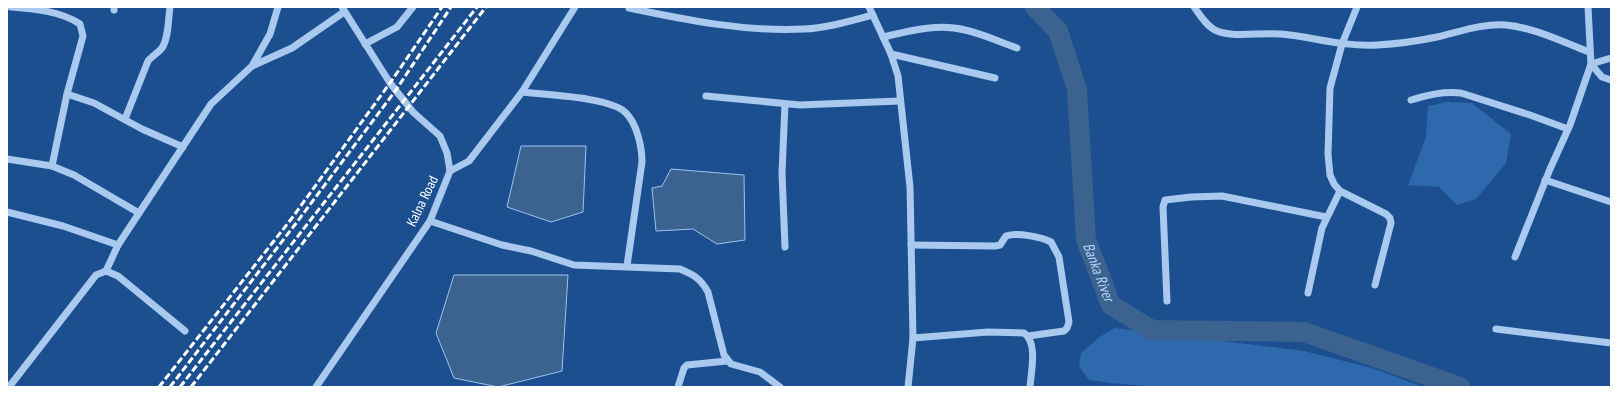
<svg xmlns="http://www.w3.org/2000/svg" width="1618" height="394" font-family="'PT Sans Narrow',sans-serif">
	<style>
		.green { fill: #2e69ad }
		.water { fill: #3c6290; stroke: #9cc4f0 }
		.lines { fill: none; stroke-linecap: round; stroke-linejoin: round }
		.river { stroke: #3c6290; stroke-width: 20 }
		.minor { stroke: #a9c9ee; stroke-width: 7 }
		.rail { stroke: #fff; stroke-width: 3; stroke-dasharray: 7 3; stroke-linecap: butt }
		.labels { text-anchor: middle; stroke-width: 4; stroke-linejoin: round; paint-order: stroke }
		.street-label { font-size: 14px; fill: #fff; stroke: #1b4f8f }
		.water-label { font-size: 15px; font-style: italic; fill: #b5d3f5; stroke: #1b4f8f }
	</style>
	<rect width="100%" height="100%" fill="#1b4f8f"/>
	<g class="green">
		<polygon points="1448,102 1472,103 1511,134 1506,163 1476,199 1457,205 1439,187 1408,185 1426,137 1428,106"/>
		<polygon points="1115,328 1304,351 1372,368 1423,387 1159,387 1110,383 1089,380 1079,366 1081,353 1101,336"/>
	</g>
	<g class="water">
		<polygon points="521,146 586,146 583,212 551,222 507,207"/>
		<polygon points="671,169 744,175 745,240 717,244 693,229 656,231 652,188 662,186"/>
		<polygon points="454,275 568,275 562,371 498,387 454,378 436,333"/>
	</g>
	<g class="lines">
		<path class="river" id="s1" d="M1035,7L1058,31L1077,89L1086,240L1111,305L1152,330L1304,332L1460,387"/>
		<g class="minor">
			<path d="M11,7C35,9 60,11 80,24L83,36L67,94L52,166"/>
			<polyline points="869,7 891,54 898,76 910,187 913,338 908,387"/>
			<path d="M1194,7C1200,15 1207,27 1217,31C1235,38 1261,32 1281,34C1313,37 1344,47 1377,45C1396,44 1418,41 1437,37C1459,32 1483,23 1506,25C1535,28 1563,42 1589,52"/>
			<polyline points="1357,7 1342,44 1330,88 1328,154 1330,175 1334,184 1340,191 1386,214 1390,218 1391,223 1375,285"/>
			<polyline points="1588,7 1591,64 1602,77 1611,80"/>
			<path d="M629,8C686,20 745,32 804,29C827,28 850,21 873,15"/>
			<polyline points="114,10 114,7"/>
			<path d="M883,37C909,31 938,23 965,30C983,34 1000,42 1017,48"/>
			<polyline points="365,44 397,27 413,7"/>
			<polyline points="891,54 995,78"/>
			<polyline points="252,66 270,34 278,7"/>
			<path d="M522,92C545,95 611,97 626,113C637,124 642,147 642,162L627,266"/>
			<polyline points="67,94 94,103 142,129 183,147"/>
			<polyline points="706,96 800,105 900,101"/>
			<path d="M1411,100C1428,95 1443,91 1461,93L1530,115L1568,129"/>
			<path d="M125,119L148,61C152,56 158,53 162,48C169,37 168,20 170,7"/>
			<polyline points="7,159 52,166 74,175 139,213"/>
			<polyline points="450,171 469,161 522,92 575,7"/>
			<polyline points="1545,180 1611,202"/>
			<polyline points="7,212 63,226 118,245"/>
			<path d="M430,221L502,245L531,251L574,265L680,269C694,275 700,278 708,292L724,355L731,364L760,372L780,387"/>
			<path d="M911,245L995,246L1000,245L1006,236C1017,232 1041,237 1051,242L1059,257L1069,322L1067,328L1064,331L1028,336"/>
			<polyline points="785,247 782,173 785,104"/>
			<polyline points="1515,257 1550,169 1570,125 1591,64 1611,58"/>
			<polyline points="106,271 118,245 211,104 252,66 292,48 344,12"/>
			<polyline points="1308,293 1322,228 1340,191"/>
			<polyline points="1167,301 1163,207 1165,200 1191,197 1222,196 1326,217"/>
			<polyline points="1496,329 1611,343"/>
			<path d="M913,338L988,332L1024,333C1038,342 1031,372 1030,387"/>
			<polyline points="9,387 96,275 106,271 118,276 185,331"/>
			<polyline points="316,387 430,221 450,171 447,153 440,136 413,112 390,83 342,7"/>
			<polyline points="678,387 684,368 687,365 727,361"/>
		</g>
		<g class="rail">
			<polyline points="159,387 292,218 390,83 442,7"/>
			<polyline points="170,387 297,222 396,90 451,7"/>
			<polyline points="180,387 477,7"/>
			<polyline points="191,387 486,7"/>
		</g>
	</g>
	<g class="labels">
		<g class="street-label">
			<text transform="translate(422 201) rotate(-64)" y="5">Kalna Road</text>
		</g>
		<g class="water-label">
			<text dy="5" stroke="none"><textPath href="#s1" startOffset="280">Banka River</textPath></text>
		</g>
	</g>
	<rect width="1618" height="394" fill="none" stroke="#ffffff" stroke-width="16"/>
</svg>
